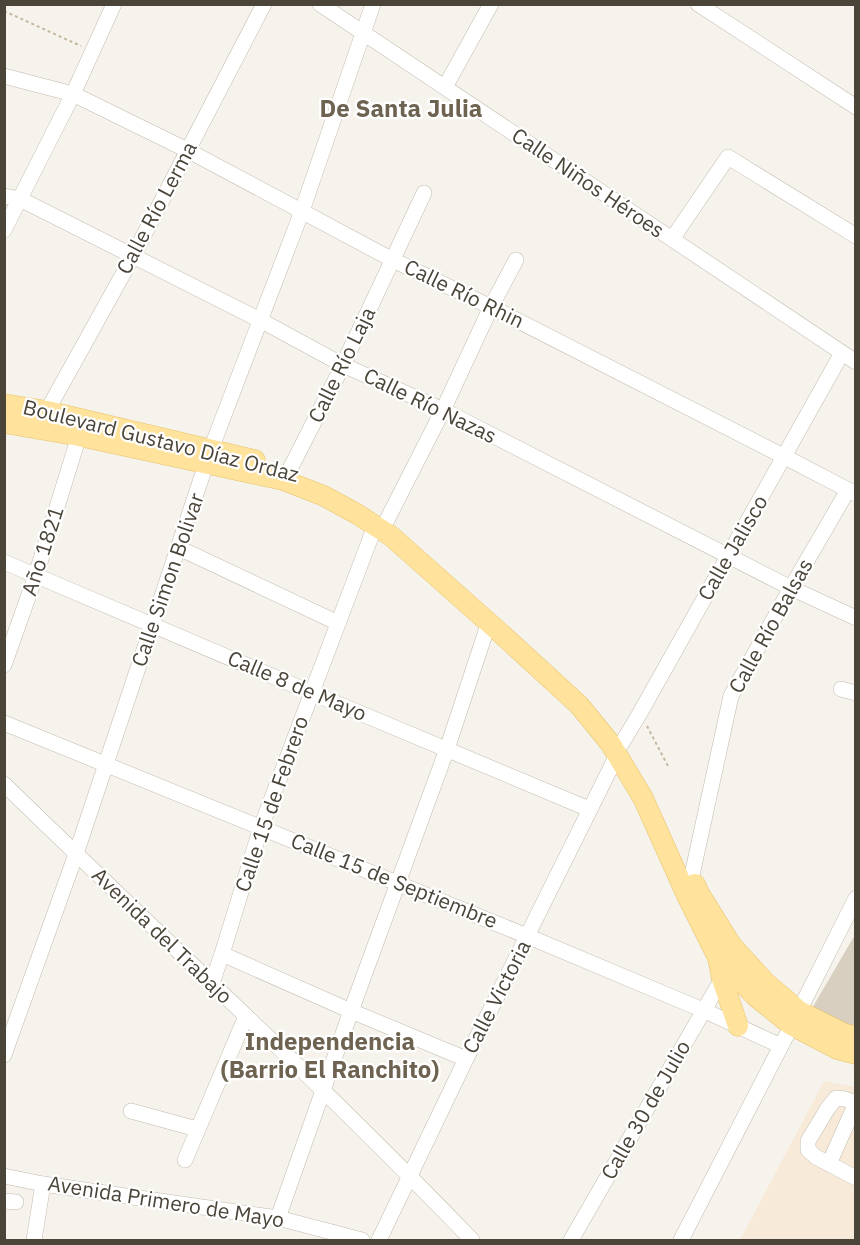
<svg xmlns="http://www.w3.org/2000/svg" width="860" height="1245" font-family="'IBM Plex Sans',sans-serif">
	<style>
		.commercial { fill: #f7ead8 }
		.building { fill: #d8cfc1; filter: url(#shadow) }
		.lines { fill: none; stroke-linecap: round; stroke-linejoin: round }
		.minor-casing { stroke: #c2bbae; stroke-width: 16 }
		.major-casing { stroke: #e6c16a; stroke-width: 21 }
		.path { stroke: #c4b79f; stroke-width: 2; stroke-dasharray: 3 3; stroke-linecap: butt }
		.minor { stroke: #fff; stroke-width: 15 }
		.major { stroke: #ffe39c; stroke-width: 20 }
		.labels { text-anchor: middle; stroke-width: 4.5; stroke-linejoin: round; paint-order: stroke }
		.street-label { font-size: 21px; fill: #4b4439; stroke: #fff }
		.quarter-label { font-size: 24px; font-weight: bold; fill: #6e6250; stroke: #fff }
	</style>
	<defs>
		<filter id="shadow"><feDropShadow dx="3.5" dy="3.5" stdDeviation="1.5" flood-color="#0004"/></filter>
	</defs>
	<rect width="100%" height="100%" fill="#f6f3ec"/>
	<polygon class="commercial" points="824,1081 855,1087 855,1240 740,1240"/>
	<polygon class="building" points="856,933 856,1031 811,1010"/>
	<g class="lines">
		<g class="minor-casing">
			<g id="minor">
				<polyline points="320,4 856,362"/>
				<polyline points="698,4 856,107"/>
				<polyline points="4,76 73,94 187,150 393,260 491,307 785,457 856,494"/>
				<polyline points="445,87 491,4"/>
				<polyline points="4,196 20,199 260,320 343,365 443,410 791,588 856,618"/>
				<polyline points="4,230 73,94 114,4"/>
				<polyline points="672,239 728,157 856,236"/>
				<polyline points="47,411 133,256 264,4"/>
				<polyline points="290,469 343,365 424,193"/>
				<polyline points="387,520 443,410 491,307 516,260"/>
				<polyline points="179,548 338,623"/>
				<polyline points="4,562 312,693 589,809"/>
				<polyline points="4,665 36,575 79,436"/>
				<polyline points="841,689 856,693"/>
				<polyline points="4,723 527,936 703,1010 781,1046"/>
				<polyline points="622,743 640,713 842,353"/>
				<path d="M4,784C160,936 321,1083 472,1240"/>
				<polyline points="692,875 731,696 791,588 848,490"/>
				<polyline points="222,954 351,1011 466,1059"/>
				<polyline points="212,983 222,954 261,827 375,526"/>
				<polyline points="4,1055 76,854 211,449 302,211 373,4"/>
				<polyline points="856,1103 845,1099 836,1098 828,1108 808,1141 808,1150 816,1157 856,1178"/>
				<polyline points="131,1111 197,1129"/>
				<polyline points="185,1160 246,1016"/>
				<polyline points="829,1164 856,1103"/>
				<polyline points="4,1176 43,1184 278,1218 362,1240"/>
				<polyline points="4,1201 16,1202"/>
				<polyline points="278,1218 351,1011 447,749 489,622"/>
				<polyline points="34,1240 43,1184"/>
				<polyline points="379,1240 466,1059 617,755"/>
				<polyline points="571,1240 722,979"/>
				<polyline points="681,1240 799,1011 856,898"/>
			</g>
		</g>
		<g class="major-casing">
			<g id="major">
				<polyline points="4,404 47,411 255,460"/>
				<polyline points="4,423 79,436 283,480 324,496 357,514 391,536 497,630 579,705 610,743 643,798 687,896 718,958 755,996 791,1025 837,1049 856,1054"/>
				<polyline points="695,884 699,893 732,946 766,983 799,1011 843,1033 856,1037"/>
				<polyline points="718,958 722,979 738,1026"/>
			</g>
		</g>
		<g class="path">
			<polyline points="4,11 81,46"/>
			<polyline points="647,726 669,768"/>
		</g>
		<use href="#minor" class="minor"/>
		<use href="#major" class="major"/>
	</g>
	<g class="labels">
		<g class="street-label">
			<text transform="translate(588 183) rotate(34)" y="7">Calle Niños Héroes</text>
			<text transform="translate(157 208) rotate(-62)" y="7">Calle Río Lerma</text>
			<text transform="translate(464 294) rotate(26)" y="7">Calle Río Rhin</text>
			<text transform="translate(342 365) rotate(-64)" y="7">Calle Río Laja</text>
			<text transform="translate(430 406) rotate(26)" y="7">Calle Río Nazas</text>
			<text transform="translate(161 441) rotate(14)" y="7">Boulevard Gustavo Díaz Ordaz</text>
			<text transform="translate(733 548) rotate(-60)" y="7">Calle Jalisco</text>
			<text transform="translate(43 551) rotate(-72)" y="7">Año 1821</text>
			<text transform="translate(168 580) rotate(-71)" y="7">Calle Simon Bolivar</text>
			<text transform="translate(771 626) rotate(-61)" y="7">Calle Río Balsas</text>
			<text transform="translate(297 686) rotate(23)" y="7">Calle 8 de Mayo</text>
			<text transform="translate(272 804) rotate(-71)" y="7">Calle 15 de Febrero</text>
			<text transform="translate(394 881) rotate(22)" y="7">Calle 15 de Septiembre</text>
			<text transform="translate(162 936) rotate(44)" y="7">Avenida del Trabajo</text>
			<text transform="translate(497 997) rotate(-63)" y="7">Calle Victoria</text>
			<text transform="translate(646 1110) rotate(-60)" y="7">Calle 30 de Julio</text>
			<text transform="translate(166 1202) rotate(9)" y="7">Avenida Primero de Mayo</text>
		</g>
		<g class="quarter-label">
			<text x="401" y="117">De Santa Julia</text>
			<text x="330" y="1050">Independencia<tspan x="330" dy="28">(Barrio El Ranchito)</tspan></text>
		</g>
	</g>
	<rect width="860" height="1245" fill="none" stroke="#4b4439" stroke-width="12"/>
</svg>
